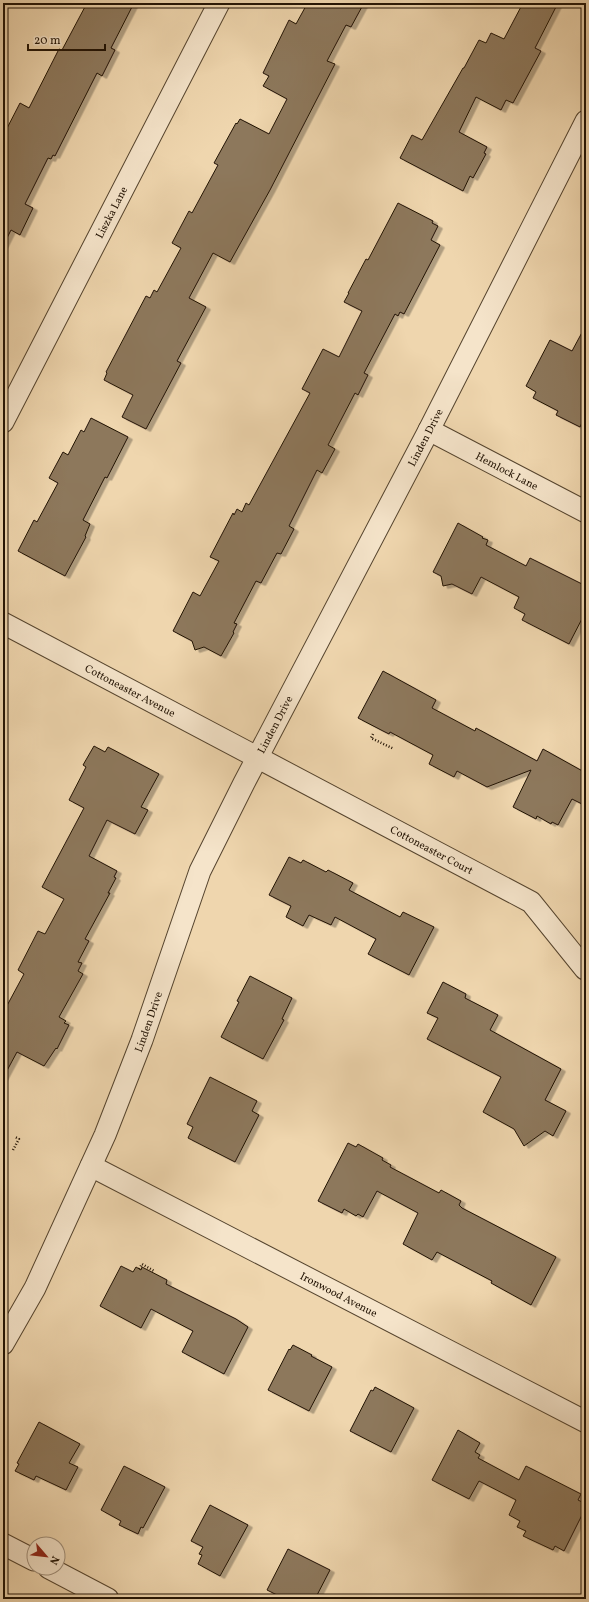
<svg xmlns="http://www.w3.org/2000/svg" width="589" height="1602" font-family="Vollkorn,serif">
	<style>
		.building { fill: #8d785c; stroke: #221304; filter: url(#shadow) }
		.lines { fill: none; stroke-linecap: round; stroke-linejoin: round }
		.minor-casing { stroke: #55442e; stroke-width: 23 }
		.path { stroke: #221304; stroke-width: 2.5; stroke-dasharray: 1 2; stroke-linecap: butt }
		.minor { stroke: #f5e4ca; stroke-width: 21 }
		.labels { text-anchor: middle; stroke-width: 4; stroke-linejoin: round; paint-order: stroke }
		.street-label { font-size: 11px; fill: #221304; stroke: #f5e4ca }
	</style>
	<defs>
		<filter id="shadow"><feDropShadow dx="4.5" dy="2.5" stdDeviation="0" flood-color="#0004"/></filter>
	</defs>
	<rect width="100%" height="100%" fill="#efd6ae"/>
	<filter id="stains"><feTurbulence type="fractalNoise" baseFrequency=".005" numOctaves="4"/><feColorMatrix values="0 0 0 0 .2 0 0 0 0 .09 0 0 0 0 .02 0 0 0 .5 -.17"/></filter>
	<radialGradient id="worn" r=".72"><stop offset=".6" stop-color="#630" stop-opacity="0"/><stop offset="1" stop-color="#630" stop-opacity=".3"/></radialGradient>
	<g class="building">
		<polygon points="87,3 134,3 111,48 115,50 102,76 97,73 55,156 53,155 51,159 48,158 25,204 33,208 20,235 11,230 3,246 3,136 20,103 29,108 59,49 62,50"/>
		<polygon points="305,3 364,3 351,27 346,25 327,61 335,64 270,190 230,262 213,253 189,298 206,307 177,361 181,363 146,429 122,417 133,395 104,380 107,373 106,372 146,296 150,298 154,290 157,292 181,248 172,243 189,211 192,213 218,165 214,163 236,123 237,124 240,119 269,134 287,99 263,86 269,76 263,73 289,20 296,24 307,4"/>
		<polygon points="523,3 558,3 535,48 541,51 513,103 506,100 501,110 476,97 459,132 487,147 484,153 486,154 473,178 470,176 463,191 400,158 412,135 422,140 463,68 464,68 479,40 486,43 491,33 504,39"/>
		<polygon points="398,203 433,221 432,223 438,226 431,240 440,245 404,314 400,312 398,316 395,314 364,373 368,375 358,395 355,393 328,445 335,449 322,473 317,470 289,526 294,529 281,554 277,553 261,583 256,581 234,623 237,624 233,632 234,633 221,656 204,647 195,650 192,641 173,631 193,592 200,596 219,561 210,557 233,513 234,515 237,509 242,512 246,503 249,505 310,393 302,389 323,349 339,357 362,311 344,302 349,293 348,293 366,259 368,260"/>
		<polygon points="586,325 586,414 580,427 556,415 558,411 533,398 536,392 526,386 550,340 572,351"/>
		<polygon points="91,418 128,437 107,478 105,477 83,520 90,524 85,536 86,537 65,576 18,551 34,520 37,522 58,483 49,478 63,452 68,455 81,430 84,432"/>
		<polygon points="458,523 483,537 482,538 488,540 486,545 526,566 530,558 586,586 586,611 569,644 522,620 525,614 514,608 519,597 481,577 472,594 452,584 443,586 441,576 433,572"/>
		<polygon points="383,671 436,700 432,708 475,731 476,728 537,761 543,749 586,773 586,806 572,799 558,825 552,822 551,824 537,816 536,819 513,807 531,770 487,787 457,771 454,777 429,764 433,755 390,732 389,734 383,731 358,718"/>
		<polygon points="94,746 105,752 108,747 159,774 141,807 148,810 135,834 107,820 89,856 117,871 114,877 116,878 108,893 110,893 85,939 89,941 78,962 82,963 78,971 83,974 59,1017 66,1021 64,1023 69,1025 57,1049 56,1048 44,1066 17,1052 3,1078 3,1013 24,974 18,970 38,931 45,934 64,899 42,887 84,808 69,800 86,767 83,765"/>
		<polygon points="289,857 301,863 303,860 326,872 328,870 353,883 349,890 400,917 403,912 434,927 409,975 368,954 376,939 335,917 331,925 309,915 303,926 286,917 291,906 269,895"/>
		<polygon points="250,976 292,998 282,1019 284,1020 263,1059 221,1037 239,1002 237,1001"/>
		<polygon points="443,982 466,994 465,998 498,1015 490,1030 561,1069 545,1100 566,1111 553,1136 545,1131 524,1146 514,1129 483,1112 501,1077 427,1039 438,1018 427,1013"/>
		<polygon points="210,1077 257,1101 252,1111 259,1115 235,1162 188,1138 193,1127 187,1124"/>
		<polygon points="348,1143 356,1147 358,1144 383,1158 382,1160 391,1165 390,1167 439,1193 441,1190 461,1201 459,1205 462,1208 556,1257 531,1305 491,1283 492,1281 437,1252 432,1260 403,1244 418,1213 377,1191 363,1217 358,1214 356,1216 344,1209 342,1213 318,1201"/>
		<polygon points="121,1266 133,1272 136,1267 141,1270 142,1267 167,1280 166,1284 236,1319 248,1327 224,1374 182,1352 193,1331 151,1309 141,1328 100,1306"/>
		<polygon points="293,1345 312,1355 311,1356 332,1367 309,1411 268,1390 289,1349 290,1350"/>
		<polygon points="375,1387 414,1408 391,1452 350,1431 371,1390 373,1391"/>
		<polygon points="39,1422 80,1444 69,1463 78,1467 66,1490 36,1476 34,1480 15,1471 19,1464 17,1463"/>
		<polygon points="458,1430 480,1443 475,1452 480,1455 478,1458 519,1480 526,1466 581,1494 578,1500 586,1504 586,1507 564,1551 555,1546 553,1550 523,1536 526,1531 517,1527 520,1521 509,1515 516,1500 479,1481 469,1499 432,1480"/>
		<polygon points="124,1466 165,1487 143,1528 141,1527 138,1534 119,1525 121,1521 101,1510"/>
		<polygon points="210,1505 248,1525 220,1576 198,1564 202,1555 199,1554 203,1547 191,1541"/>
		<polygon points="288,1549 330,1570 315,1599 285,1599 267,1590"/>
	</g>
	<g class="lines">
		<g class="minor-casing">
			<g id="minor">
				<path id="s1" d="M3,422L219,3"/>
				<path id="s2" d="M429,430L586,512"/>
				<path id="s3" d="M3,623L531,902L585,969"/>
				<path id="s4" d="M91,1166L586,1422"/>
				<path id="s5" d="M3,1344L35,1288L105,1135L142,1040L200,871L244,783L429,430L586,121"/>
				<polyline points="3,1544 34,1560"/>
				<polyline points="49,1568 108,1599"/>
			</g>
		</g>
		<g class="path">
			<polyline points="373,734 371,738 394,749"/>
			<polyline points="13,1150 19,1139 15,1137"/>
			<polyline points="139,1269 142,1264 154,1271"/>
		</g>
		<use href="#minor" class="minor"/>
	</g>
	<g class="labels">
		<g class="street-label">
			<text dy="4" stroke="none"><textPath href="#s1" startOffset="236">Liszka Lane</textPath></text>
			<text dy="4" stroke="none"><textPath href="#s5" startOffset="1002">Linden Drive</textPath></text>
			<text dy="4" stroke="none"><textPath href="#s2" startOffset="88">Hemlock Lane</textPath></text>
			<text dy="4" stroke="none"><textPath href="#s3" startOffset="144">Cottoneaster Avenue</textPath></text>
			<text dy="4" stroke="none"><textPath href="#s5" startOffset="678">Linden Drive</textPath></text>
			<text dy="4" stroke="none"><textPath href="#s3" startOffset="485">Cottoneaster Court</textPath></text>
			<text dy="4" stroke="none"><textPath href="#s5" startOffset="354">Linden Drive</textPath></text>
			<text dy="4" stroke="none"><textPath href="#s4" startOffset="279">Ironwood Avenue</textPath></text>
		</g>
	</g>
	<rect width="589" height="1602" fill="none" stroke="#efd6ae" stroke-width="16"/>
	<rect x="4" y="4" width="581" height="1594" fill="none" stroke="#221304" stroke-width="2"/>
	<rect x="8" y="8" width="573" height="1586" fill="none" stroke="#221304"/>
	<g transform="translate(46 1556) rotate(118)"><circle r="19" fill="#f5e4ca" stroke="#a1907b"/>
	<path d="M0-3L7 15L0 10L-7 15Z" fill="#8f2418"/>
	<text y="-6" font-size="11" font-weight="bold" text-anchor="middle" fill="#221304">N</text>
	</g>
	<path d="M28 44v6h77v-6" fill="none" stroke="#221304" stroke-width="2"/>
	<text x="34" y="44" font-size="12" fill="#221304" stroke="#f5e4ca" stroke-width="3" paint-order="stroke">20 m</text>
	<rect width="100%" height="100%" filter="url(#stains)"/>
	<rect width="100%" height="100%" fill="url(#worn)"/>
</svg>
